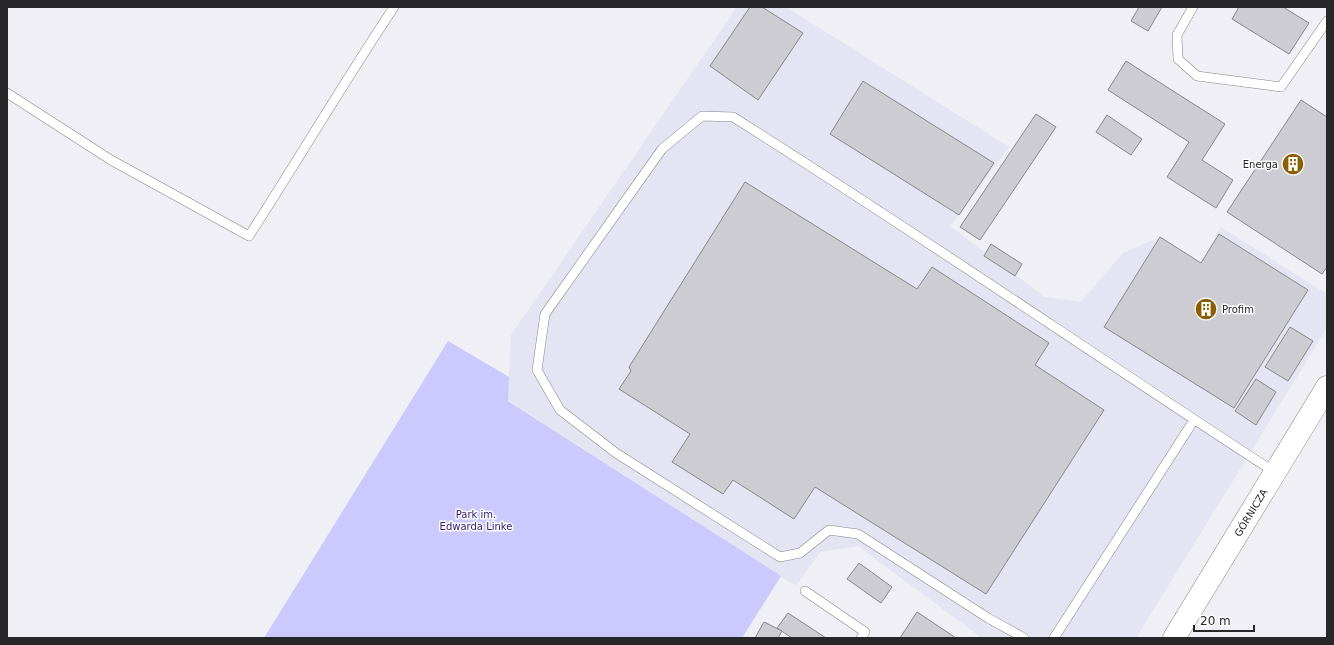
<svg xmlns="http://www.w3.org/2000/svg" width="1334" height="645" font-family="'DejaVu Sans',sans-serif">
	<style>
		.built { fill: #e4e4f2 }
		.green { fill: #cbc9fd }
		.building { fill: #ccccd2; stroke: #88878d }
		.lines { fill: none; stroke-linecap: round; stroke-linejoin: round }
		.lane-casing { stroke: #848489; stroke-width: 10 }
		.secondary-casing { stroke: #848489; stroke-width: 23 }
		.lane { stroke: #fff; stroke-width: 9 }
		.secondary { stroke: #fff; stroke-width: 22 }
		.labels { text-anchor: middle; stroke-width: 3; stroke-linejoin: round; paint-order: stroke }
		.poi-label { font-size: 10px; fill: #272729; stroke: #fcfcff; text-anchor: end }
		.street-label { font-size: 10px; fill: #272729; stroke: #fcfcff }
		.park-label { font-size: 10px; fill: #301b70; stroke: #fcfcff }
	</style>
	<rect width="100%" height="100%" fill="#efeff5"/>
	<polygon class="built" points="737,7 786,7 1009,147 950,226 1045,297 1081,302 1123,253 1160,237 1201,263 1221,227 1327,294 1327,328 1136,638 982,638 858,546 820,552 796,586 508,400 511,335"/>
	<polygon class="green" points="448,341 509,377 508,401 781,576 742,638 264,638"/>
	<g class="building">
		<polygon points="750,7 762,7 803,33 758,100 710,66"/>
		<polygon points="1139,7 1162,7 1148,31 1131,21"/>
		<polygon points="1239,7 1283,7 1309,23 1289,54 1232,19"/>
		<polygon points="1126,61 1225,124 1202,160 1233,180 1216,208 1167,177 1189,142 1108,90"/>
		<polygon points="863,81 994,163 959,215 830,134"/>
		<polygon points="1301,100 1327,117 1327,267 1322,274 1227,212"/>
		<polygon points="1036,114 1056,127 980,240 960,227"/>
		<polygon points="1107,115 1142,139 1131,155 1096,132"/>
		<polygon points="745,182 917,289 932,267 1049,343 1035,365 1104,410 986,594 815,487 794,519 733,480 723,494 672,462 690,434 619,389 631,371 629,367"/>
		<polygon points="1219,234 1308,290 1234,408 1104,327 1160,237 1201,263"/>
		<polygon points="991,244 1022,264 1015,276 984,256"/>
		<polygon points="1290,327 1313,341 1288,381 1265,367"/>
		<polygon points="1256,379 1276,392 1256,425 1235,411"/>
		<polygon points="859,563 892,587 881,603 847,579"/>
		<polygon points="917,612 956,638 900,638"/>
		<polygon points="788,613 826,638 792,638 777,628"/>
		<polygon points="764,622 782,631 778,638 755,638"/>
	</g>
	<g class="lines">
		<g class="lane-casing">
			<g id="lane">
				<polyline points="1193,7 1177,35 1178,59 1197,76 1281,87 1327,21"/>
				<path d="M7,93L111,160L249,236C298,160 344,82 394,7"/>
				<polyline points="805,591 865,632 861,638"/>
				<path d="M1024,638L988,618L858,534L829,530L800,553L780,557L616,453L560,410L537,370L545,314L662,149L702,116L733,117C916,232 1094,355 1276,473"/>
				<polyline points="1054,638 1194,420"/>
			</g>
		</g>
		<g class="secondary-casing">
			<g id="secondary">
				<path id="s1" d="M1174,638L1327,387"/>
			</g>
		</g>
		<use href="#lane" class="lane"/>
		<use href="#secondary" class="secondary"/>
	</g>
	<defs>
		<g id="building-disc" transform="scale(1.15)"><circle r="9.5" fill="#8a5f01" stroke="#fcfcff"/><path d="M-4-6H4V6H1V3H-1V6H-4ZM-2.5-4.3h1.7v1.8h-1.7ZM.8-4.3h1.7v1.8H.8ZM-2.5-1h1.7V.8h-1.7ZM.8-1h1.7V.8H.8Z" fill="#fff"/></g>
	</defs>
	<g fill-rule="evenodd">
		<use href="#building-disc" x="1293" y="164"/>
		<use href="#building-disc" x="1206" y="309"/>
	</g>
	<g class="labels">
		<g class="poi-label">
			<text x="1278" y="168">Energa</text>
			<text x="1222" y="313" text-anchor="start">Profim</text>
		</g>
		<g class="street-label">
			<text dy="4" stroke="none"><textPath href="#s1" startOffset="147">GÓRNICZA</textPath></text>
		</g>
		<g class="park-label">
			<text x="476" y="518">Park im.<tspan x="476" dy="12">Edwarda Linke</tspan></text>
		</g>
	</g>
	<rect width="1334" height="645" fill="none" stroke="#272729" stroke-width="16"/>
	<path d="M1194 625v6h60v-6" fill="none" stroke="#272729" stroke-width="2"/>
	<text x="1200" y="625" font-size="12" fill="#272729" stroke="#fcfcff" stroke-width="3" paint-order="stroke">20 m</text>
</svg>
